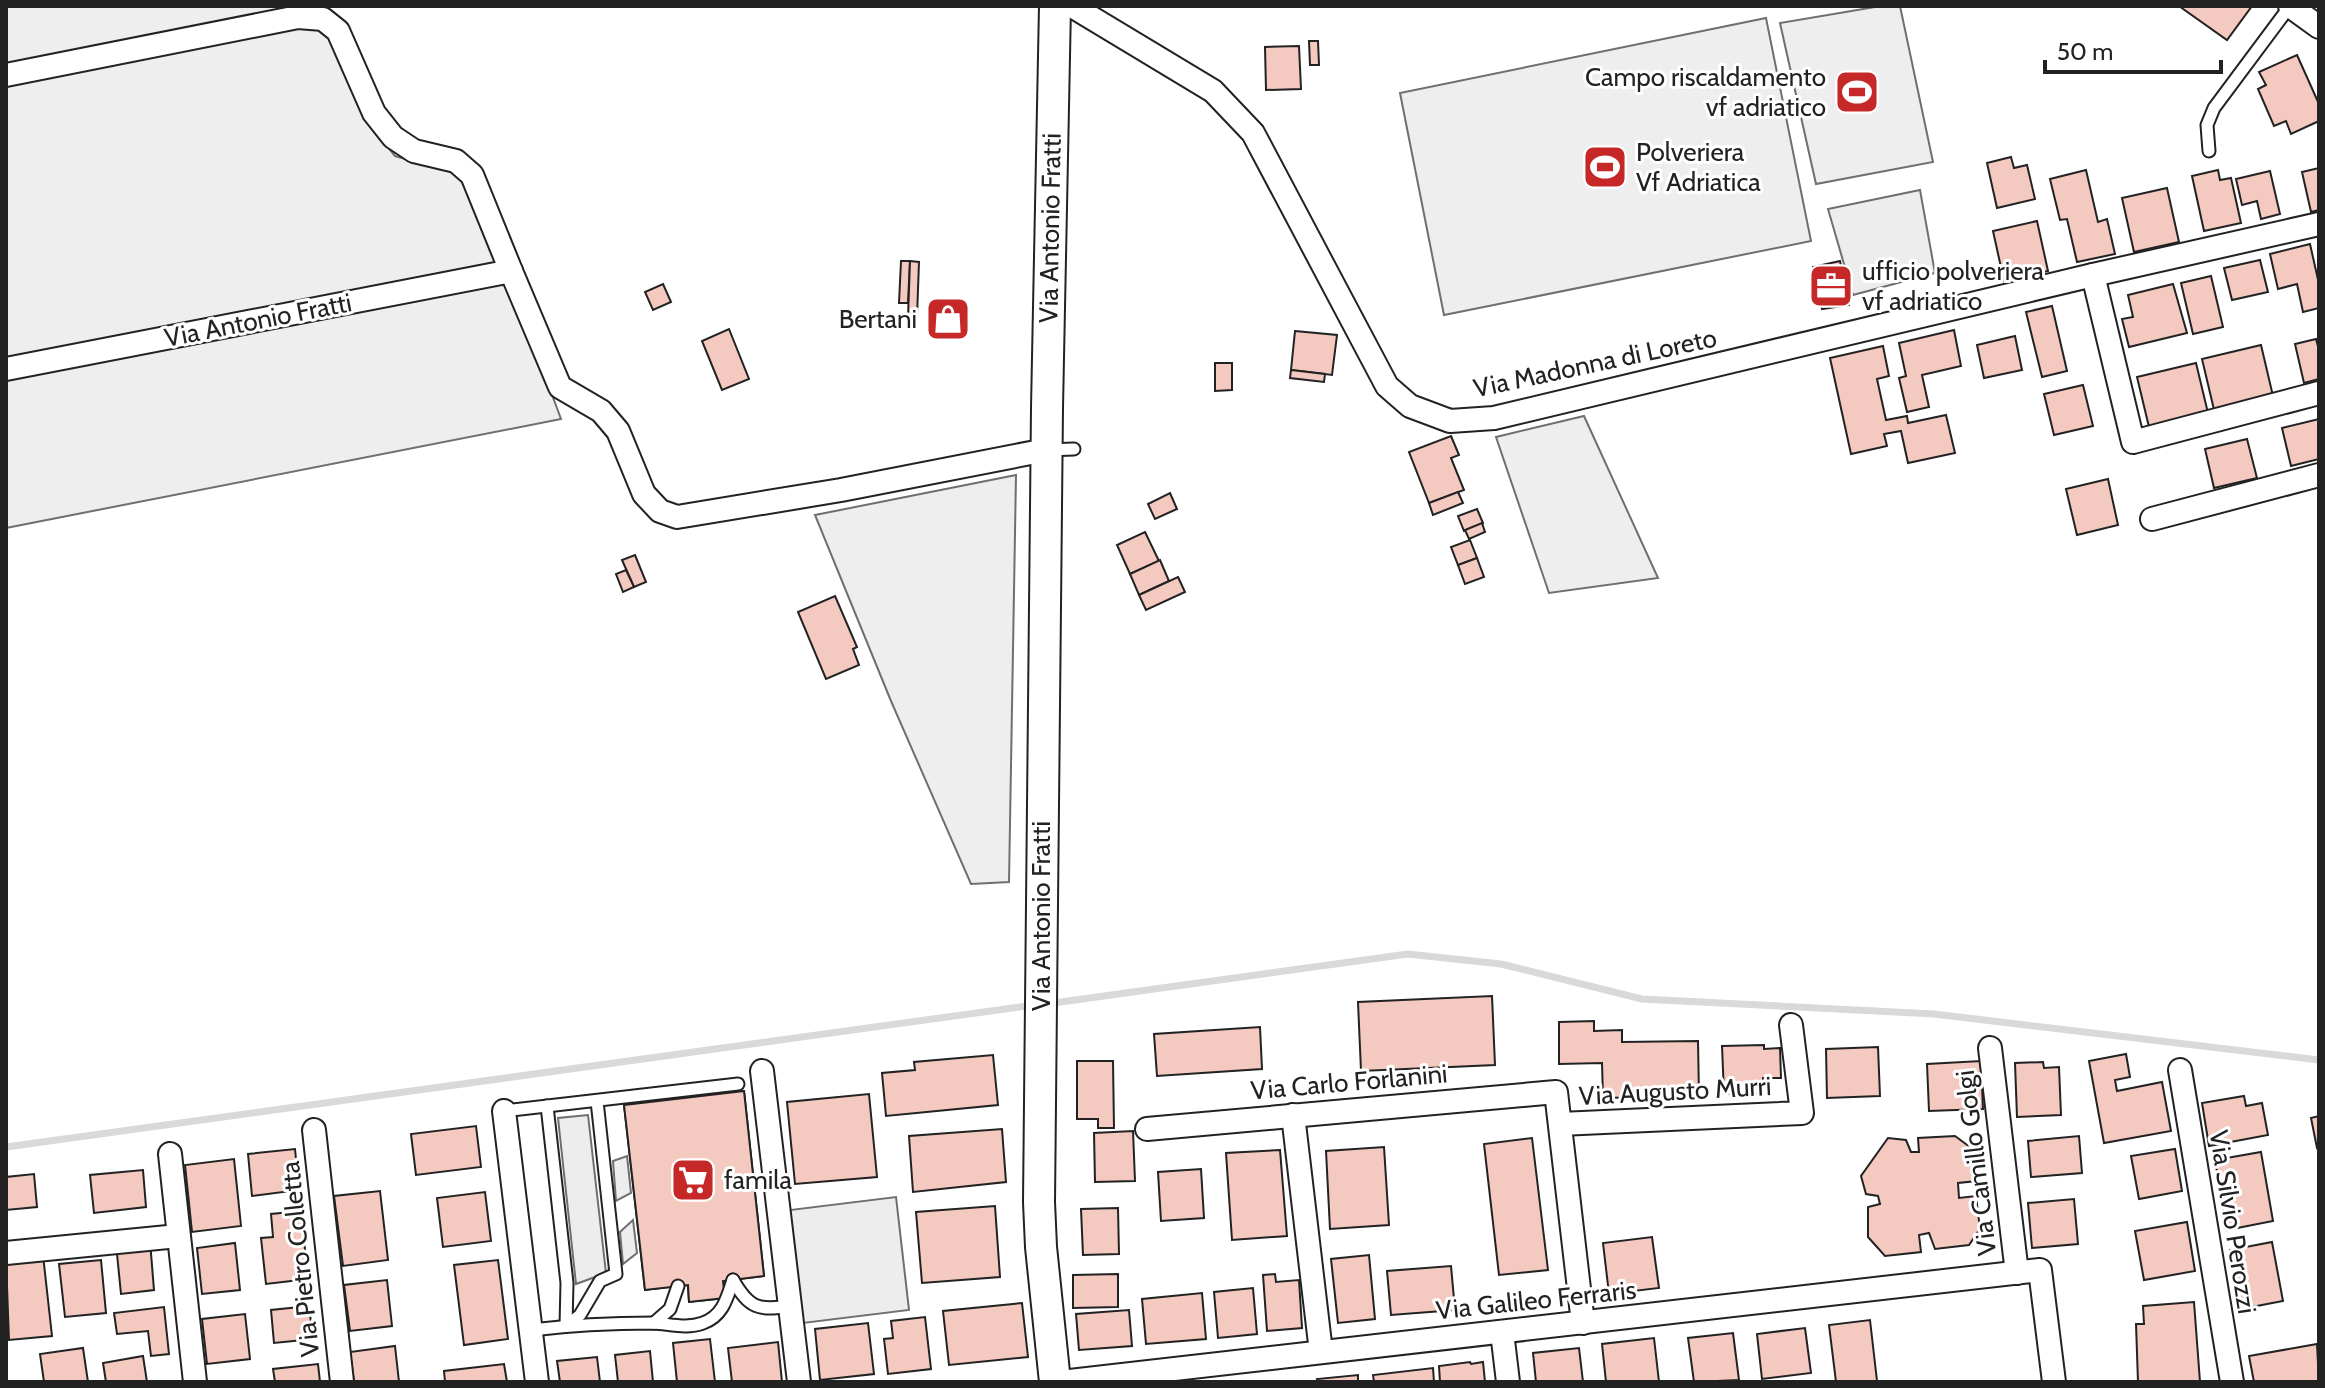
<svg xmlns="http://www.w3.org/2000/svg" width="2325" height="1388" font-family="Cabin,sans-serif">
	<style>
		.green { fill: #eee; stroke: #6f6f6f; stroke-width: 2 }
		.parking { fill: #ededed; stroke: #6f6f6f; stroke-width: 2 }
		.lines { fill: none; stroke-linecap: round; stroke-linejoin: round }
		.stream { stroke: #d9d9d9; stroke-width: 7 }
		.building { fill: #f3c9c0; stroke: #222; stroke-width: 2 }
		.lane-casing { stroke: #222; stroke-width: 15 }
		.street-casing { stroke: #222; stroke-width: 26 }
		.secondary-casing { stroke: #222; stroke-width: 34 }
		.lane { stroke: #fff; stroke-width: 11 }
		.street { stroke: #fff; stroke-width: 22 }
		.secondary { stroke: #fff; stroke-width: 30 }
		.labels { text-anchor: middle; stroke-width: 6; stroke-linejoin: round; paint-order: stroke }
		.poi-label { font-size: 26px; fill: #222; stroke: #fff; text-anchor: start }
		.street-label { font-size: 26px; fill: #222; stroke: #fff }
	</style>
	<rect width="100%" height="100%" fill="#fff"/>
	<g class="green">
		<polygon points="6,6 307,6 6,67"/>
		<polygon points="1881,6 1900,6 1933,162 1816,184 1780,23"/>
		<polygon points="1766,18 1811,241 1444,315 1400,93"/>
		<polygon points="294,26 318,26 331,40 370,125 395,156 464,175 501,263 6,361 6,84"/>
		<polygon points="490,283 508,286 517,300 561,419 6,528 6,380"/>
		<polygon points="1584,416 1658,578 1549,593 1496,437"/>
		<polygon points="1016,475 1009,882 971,884 891,701 815,515"/>
	</g>
	<g class="parking">
		<polygon points="1920,190 1935,273 1853,295 1828,209"/>
		<polygon points="588,1115 606,1273 576,1284 558,1118"/>
		<polygon points="627,1156 631,1193 616,1201 613,1161"/>
		<polygon points="896,1197 909,1310 803,1323 790,1210"/>
		<polygon points="633,1220 637,1253 623,1264 620,1232"/>
	</g>
	<g class="lines">
		<g class="stream">
			<polyline points="1046,1004 1408,954 1501,964 1642,999 1934,1014 2319,1060"/>
			<polyline points="6,1147 1034,1005"/>
		</g>
	</g>
	<g class="building">
		<polygon points="2179,6 2252,6 2227,40"/>
		<polygon points="1309,41 1318,41 1319,65 1310,65"/>
		<polygon points="1299,46 1301,89 1266,90 1265,47"/>
		<polygon points="2297,55 2319,104 2319,121 2291,134 2286,121 2274,126 2258,89 2266,85 2259,72"/>
		<polygon points="2011,157 2014,168 2027,165 2035,199 1997,208 1987,163"/>
		<polygon points="2319,168 2319,210 2311,212 2302,172"/>
		<polygon points="2086,170 2098,222 2107,219 2115,254 2077,262 2067,219 2060,220 2050,179"/>
		<polygon points="2218,170 2220,180 2231,178 2241,223 2204,231 2192,176"/>
		<polygon points="2270,171 2280,214 2261,219 2257,201 2242,205 2236,179"/>
		<polygon points="2167,188 2179,242 2134,252 2122,198"/>
		<polygon points="2037,221 2048,271 2004,281 1993,231"/>
		<polygon points="2310,244 2319,284 2319,308 2303,312 2297,284 2278,289 2270,254"/>
		<polygon points="2260,260 2268,292 2232,300 2224,268"/>
		<polygon points="901,261 910,261 908,303 899,303"/>
		<polygon points="910,261 919,262 917,317 908,317"/>
		<polygon points="1840,261 1849,305 1822,309 1813,267"/>
		<polygon points="2211,276 2223,327 2193,334 2181,283"/>
		<polygon points="663,284 671,302 653,310 645,292"/>
		<polygon points="2173,284 2187,333 2129,347 2122,319 2133,317 2128,295"/>
		<polygon points="2052,306 2067,371 2042,377 2026,312"/>
		<polygon points="729,329 749,379 722,390 702,341"/>
		<polygon points="1954,330 1961,366 1922,375 1929,407 1907,412 1899,378 1906,376 1899,343"/>
		<polygon points="1295,331 1337,335 1332,375 1291,370"/>
		<polygon points="2015,336 2022,370 1984,378 1977,345"/>
		<polygon points="2316,339 2319,350 2319,379 2304,383 2295,344"/>
		<polygon points="2261,345 2273,396 2215,414 2202,359"/>
		<polygon points="1883,346 1889,376 1877,379 1886,420 1907,416 1908,423 1946,415 1955,453 1908,463 1901,431 1884,434 1887,446 1851,454 1830,358"/>
		<polygon points="1215,363 1232,363 1232,390 1215,391"/>
		<polygon points="2196,363 2208,413 2149,427 2137,377"/>
		<polygon points="1291,370 1325,374 1324,382 1290,378"/>
		<polygon points="2083,385 2093,426 2054,435 2044,394"/>
		<polygon points="2319,419 2319,459 2291,466 2282,428"/>
		<polygon points="1451,436 1459,455 1451,458 1464,490 1429,503 1409,452"/>
		<polygon points="2247,439 2257,478 2214,488 2205,449"/>
		<polygon points="2108,479 2118,525 2077,535 2066,489"/>
		<polygon points="1458,492 1463,503 1433,515 1429,503"/>
		<polygon points="1170,493 1177,509 1155,519 1148,504"/>
		<polygon points="1477,509 1483,523 1464,531 1458,516"/>
		<polygon points="1482,523 1485,532 1469,539 1465,530"/>
		<polygon points="1145,532 1159,561 1130,574 1117,545"/>
		<polygon points="1470,540 1477,558 1458,565 1451,547"/>
		<polygon points="635,555 646,582 634,587 622,560"/>
		<polygon points="1477,558 1484,577 1465,584 1458,565"/>
		<polygon points="1160,560 1169,581 1139,595 1130,574"/>
		<polygon points="626,570 634,587 623,592 616,574"/>
		<polygon points="1178,577 1185,592 1146,610 1139,595"/>
		<polygon points="835,596 857,647 853,649 859,665 826,679 798,612"/>
		<polygon points="1492,996 1495,1065 1361,1071 1358,1002"/>
		<polygon points="1594,1021 1594,1031 1622,1030 1622,1042 1698,1041 1699,1096 1603,1098 1602,1063 1559,1064 1559,1022"/>
		<polygon points="1260,1027 1262,1069 1157,1076 1154,1034"/>
		<polygon points="1764,1045 1764,1049 1780,1048 1781,1078 1763,1078 1763,1093 1724,1094 1722,1046"/>
		<polygon points="1878,1047 1880,1096 1827,1098 1826,1049"/>
		<polygon points="2126,1054 2130,1077 2115,1080 2117,1091 2162,1082 2171,1131 2104,1143 2089,1061"/>
		<polygon points="993,1055 998,1105 886,1116 882,1073 915,1070 914,1062"/>
		<polygon points="1077,1061 1113,1061 1114,1128 1098,1128 1098,1119 1077,1119"/>
		<polygon points="1981,1061 1983,1109 1929,1111 1927,1064"/>
		<polygon points="2043,1062 2044,1068 2059,1067 2061,1115 2017,1117 2015,1063"/>
		<polygon points="744,1091 764,1276 723,1281 725,1298 689,1302 688,1285 645,1290 624,1105"/>
		<polygon points="744,1091 764,1276 723,1281 725,1298 689,1302 688,1285 645,1290 624,1105"/>
		<polygon points="869,1094 877,1177 795,1184 787,1102"/>
		<polygon points="2244,1096 2246,1106 2262,1103 2268,1135 2209,1146 2202,1103"/>
		<polygon points="2319,1116 2319,1147 2317,1148 2311,1118"/>
		<polygon points="476,1126 481,1167 416,1175 411,1134"/>
		<polygon points="1002,1129 1006,1182 913,1192 909,1136"/>
		<polygon points="1133,1131 1135,1181 1095,1182 1094,1133"/>
		<polygon points="1955,1136 1974,1150 1977,1181 1958,1183 1959,1198 1976,1196 1980,1229 1969,1245 1935,1249 1929,1233 1919,1235 1921,1252 1885,1256 1868,1237 1868,1207 1880,1204 1878,1196 1866,1194 1861,1176 1888,1138 1906,1140 1911,1152 1919,1152 1918,1138"/>
		<polygon points="2079,1136 2082,1173 2031,1177 2028,1141"/>
		<polygon points="1532,1138 1548,1270 1499,1275 1484,1144"/>
		<polygon points="1384,1147 1389,1225 1330,1229 1326,1151"/>
		<polygon points="295,1149 299,1190 252,1196 248,1154"/>
		<polygon points="2175,1149 2182,1191 2139,1199 2131,1156"/>
		<polygon points="1280,1150 1287,1236 1232,1240 1226,1153"/>
		<polygon points="2261,1152 2273,1221 2227,1230 2215,1160"/>
		<polygon points="234,1159 241,1226 192,1232 185,1165"/>
		<polygon points="1201,1169 1204,1218 1161,1221 1158,1172"/>
		<polygon points="143,1170 146,1207 94,1213 90,1175"/>
		<polygon points="34,1174 37,1207 6,1210 6,1177"/>
		<polygon points="380,1191 388,1260 343,1266 334,1196"/>
		<polygon points="485,1192 491,1241 443,1247 437,1198"/>
		<polygon points="2074,1199 2078,1244 2032,1248 2028,1203"/>
		<polygon points="995,1206 1000,1277 922,1283 916,1212"/>
		<polygon points="1118,1208 1119,1254 1083,1255 1081,1209"/>
		<polygon points="301,1211 308,1279 266,1284 261,1238 273,1237 271,1214"/>
		<polygon points="2187,1222 2195,1271 2144,1280 2135,1231"/>
		<polygon points="1652,1237 1659,1288 1609,1294 1603,1243"/>
		<polygon points="150,1241 154,1290 121,1294 116,1244"/>
		<polygon points="2272,1242 2283,1301 2241,1309 2230,1250"/>
		<polygon points="235,1243 240,1290 202,1294 197,1248"/>
		<polygon points="43,1255 52,1336 9,1340 6,1259"/>
		<polygon points="1369,1255 1375,1319 1338,1323 1331,1259"/>
		<polygon points="101,1260 106,1313 65,1317 59,1264"/>
		<polygon points="498,1260 508,1339 464,1345 454,1265"/>
		<polygon points="1451,1266 1455,1310 1391,1315 1387,1271"/>
		<polygon points="1118,1274 1118,1307 1073,1308 1073,1275"/>
		<polygon points="1275,1274 1276,1282 1299,1280 1302,1328 1267,1331 1263,1275"/>
		<polygon points="387,1280 392,1326 350,1331 344,1285"/>
		<polygon points="1253,1288 1257,1334 1218,1338 1214,1292"/>
		<polygon points="1202,1293 1206,1339 1146,1344 1142,1299"/>
		<polygon points="2194,1302 2200,1382 2138,1382 2136,1324 2144,1324 2143,1306"/>
		<polygon points="1022,1303 1028,1357 949,1365 943,1311"/>
		<polygon points="309,1306 313,1339 274,1343 271,1310"/>
		<polygon points="164,1307 169,1354 151,1356 148,1331 117,1334 114,1313"/>
		<polygon points="1129,1310 1132,1346 1079,1350 1076,1314"/>
		<polygon points="245,1314 250,1359 207,1364 202,1319"/>
		<polygon points="925,1317 931,1369 888,1374 884,1339 893,1338 891,1321"/>
		<polygon points="1870,1320 1877,1381 1836,1382 1829,1325"/>
		<polygon points="868,1323 874,1374 820,1380 815,1329"/>
		<polygon points="1805,1328 1811,1373 1762,1379 1757,1334"/>
		<polygon points="1733,1333 1739,1380 1694,1382 1688,1338"/>
		<polygon points="1654,1338 1659,1382 1606,1382 1602,1344"/>
		<polygon points="710,1339 715,1382 677,1382 673,1343"/>
		<polygon points="778,1342 782,1382 732,1382 728,1348"/>
		<polygon points="2317,1344 2319,1382 2254,1382 2249,1356"/>
		<polygon points="395,1346 399,1382 354,1382 350,1352"/>
		<polygon points="83,1348 88,1382 44,1382 40,1354"/>
		<polygon points="1579,1348 1583,1382 1536,1382 1533,1353"/>
		<polygon points="650,1351 653,1382 618,1382 615,1355"/>
		<polygon points="143,1356 147,1382 106,1382 103,1363"/>
		<polygon points="597,1357 600,1382 560,1382 557,1361"/>
		<polygon points="1470,1362 1471,1364 1483,1362 1485,1382 1440,1382 1439,1366"/>
		<polygon points="318,1364 320,1382 275,1382 273,1369"/>
		<polygon points="504,1364 507,1382 445,1382 444,1371"/>
		<polygon points="1433,1368 1434,1382 1374,1382 1373,1375"/>
		<polygon points="1358,1375 1358,1382 1318,1382 1317,1379"/>
	</g>
	<g class="lines">
		<g class="lane-casing">
			<g id="lane">
				<polyline points="2209,151 2207,125 2214,108 2290,6"/>
				<polyline points="1046,450 1074,449"/>
				<polyline points="547,1106 567,1283 566,1326"/>
				<polyline points="504,1111 738,1084"/>
				<path d="M733,1280C749,1308 758,1311 790,1306"/>
				<polyline points="654,1323 670,1309 678,1286"/>
				<polyline points="566,1326 580,1315 600,1281 616,1274 597,1101"/>
				<path d="M531,1330C571,1325 613,1323 654,1323C670,1324 687,1329 703,1323C723,1316 727,1298 733,1280"/>
			</g>
		</g>
		<g class="street-casing">
			<g id="street">
				<polyline points="1072,6 1213,91 1253,133 1387,386 1410,406 1450,421 1494,418 2093,275 2319,224"/>
				<polyline points="2290,6 2319,27"/>
				<polyline points="6,75 298,17 323,19 338,31 374,113 393,137 414,151 456,161 472,175 511,271"/>
				<polyline points="2093,275 2133,442 2319,393"/>
				<polyline points="6,369 511,271 560,387 601,411 618,431 644,494 660,511 677,517 841,490 1046,450"/>
				<polyline points="2152,519 2319,475"/>
				<polyline points="1990,1048 2017,1273"/>
				<polyline points="2180,1070 2232,1382"/>
				<polyline points="762,1071 799,1382"/>
				<polyline points="504,1111 537,1382"/>
				<polyline points="1293,1115 1321,1352"/>
				<polyline points="1560,1124 1802,1113 1791,1025"/>
				<polyline points="1147,1129 1556,1092 1583,1323"/>
				<polyline points="314,1130 342,1382"/>
				<polyline points="170,1154 195,1382"/>
				<polyline points="6,1253 178,1236"/>
				<polyline points="1502,1332 1508,1382"/>
				<polyline points="1061,1382 2040,1270 2054,1382"/>
			</g>
		</g>
		<g class="secondary-casing">
			<polyline id="secondary" points="1055,1382 1041,1247 1039,1202 1047,408 1055,6"/>
		</g>
		<use href="#lane" class="lane"/>
		<use href="#street" class="street"/>
		<use href="#secondary" class="secondary"/>
	</g>
	<defs>
		<g id="stadium-square" transform="scale(2.3)"><rect x="-9" y="-9" width="18" height="18" rx="4" fill="#c62828" stroke="#fff"/><path d="M0-5a6.5 5 0 1 0 0 10a6.5 5 0 1 0 0-10ZM-3.5-1.8h7v3.6h-7Z" fill="#fff"/></g>
		<g id="office-square" transform="scale(2.3)"><rect x="-9" y="-9" width="18" height="18" rx="4" fill="#c62828" stroke="#fff"/><path d="M-6-3h4V-5.5h4V-3h4V5H-6ZM-1-4.5V-3h2v-1.5ZM-6 0V1H6V0Z" fill="#fff"/></g>
		<g id="shop-square" transform="scale(2.3)"><rect x="-9" y="-9" width="18" height="18" rx="4" fill="#c62828" stroke="#fff"/><path d="M-5-2.5h2.3a2.7 3.5 0 0 1 5.4 0H5L5.5 6h-11ZM-1.5-2.5h3a1.5 2.3 0 0 0-3 0Z" fill="#fff"/></g>
		<g id="supermarket-square" transform="scale(2.3)"><rect x="-9" y="-9" width="18" height="18" rx="4" fill="#c62828" stroke="#fff"/><path d="M-6-5.5h2.5l.6 2H6L4.5 2H-2.5L-4.4-4H-6ZM-1.5 3.2a1.3 1.3 0 1 0 .1 0ZM3 3.2a1.3 1.3 0 1 0 .1 0Z" fill="#fff"/></g>
	</defs>
	<g fill-rule="evenodd">
		<use href="#stadium-square" x="1857" y="92"/>
		<use href="#stadium-square" x="1605" y="167"/>
		<use href="#office-square" x="1831" y="286"/>
		<use href="#shop-square" x="948" y="319"/>
		<use href="#supermarket-square" x="693" y="1180"/>
	</g>
	<g class="labels">
		<g class="poi-label">
			<text x="1826" y="86" text-anchor="end">Campo riscaldamento<tspan x="1826" dy="30">vf adriatico</tspan></text>
			<text x="1636" y="161">Polveriera<tspan x="1636" dy="30">Vf Adriatica</tspan></text>
			<text x="1862" y="280">ufficio polveriera<tspan x="1862" dy="30">vf adriatico</tspan></text>
			<text x="917" y="328" text-anchor="end">Bertani</text>
			<text x="724" y="1189">famila</text>
		</g>
		<g class="street-label">
			<text transform="translate(1050 228) rotate(-89)" y="9">Via Antonio Fratti</text>
			<text transform="translate(258 320) rotate(-11)" y="9">Via Antonio Fratti</text>
			<text transform="translate(1595 363) rotate(-12)" y="9">Via Madonna di Loreto</text>
			<text transform="translate(1041 916) rotate(-90)" y="9">Via Antonio Fratti</text>
			<text transform="translate(1349 1082) rotate(-5)" y="9">Via Carlo Forlanini</text>
			<text transform="translate(1675 1091) rotate(-3)" y="9">Via Augusto Murri</text>
			<text transform="translate(1976 1163) rotate(-97)" y="9">Via Camillo Golgi</text>
			<text transform="translate(2233 1222) rotate(81)" y="9">Via Silvio Perozzi</text>
			<text transform="translate(300 1259) rotate(-96)" y="9">Via Pietro Colletta</text>
			<text transform="translate(1536 1300) rotate(-6)" y="9">Via Galileo Ferraris</text>
		</g>
	</g>
	<rect width="2325" height="1388" fill="none" stroke="#222222" stroke-width="16"/>
	<path d="M2045 60v12h176v-12" fill="none" stroke="#222222" stroke-width="4"/>
	<text x="2057" y="60" font-size="24" fill="#222222" stroke="#ffffff" stroke-width="6" paint-order="stroke">50 m</text>
</svg>
